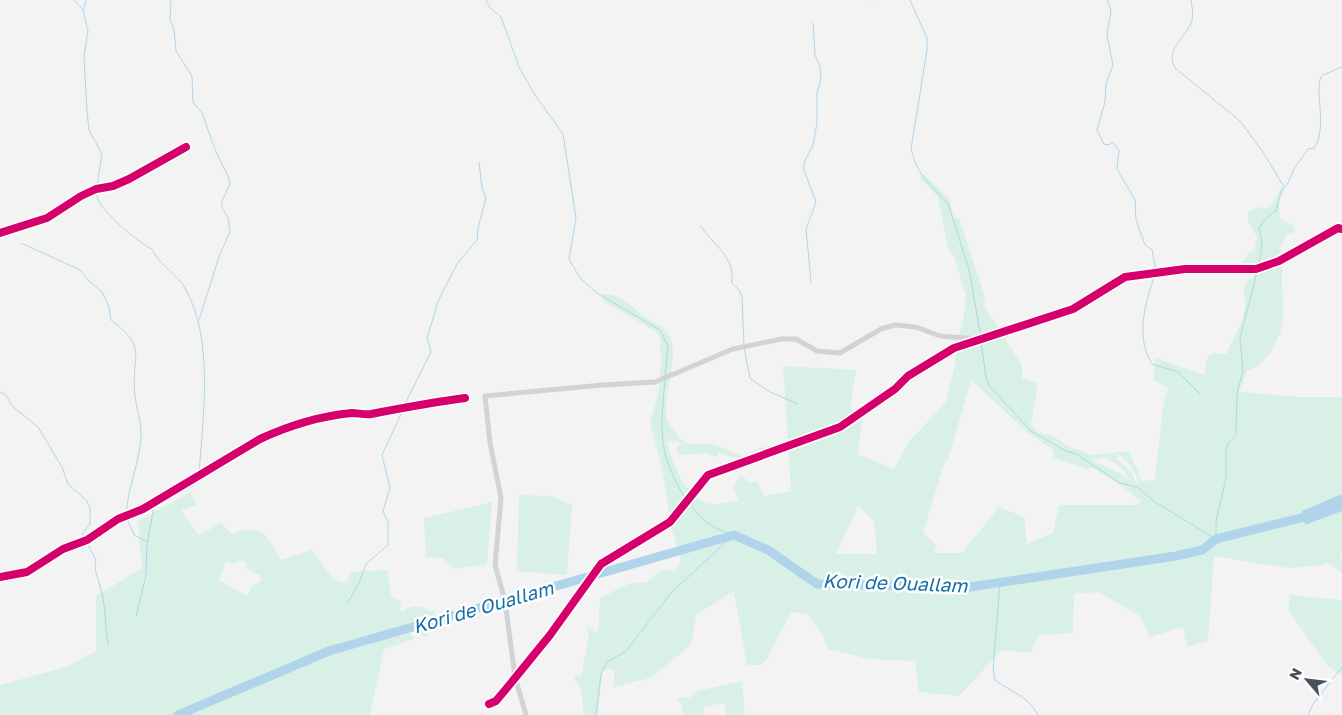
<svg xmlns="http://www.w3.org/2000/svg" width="1342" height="715" font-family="'Golos Text',sans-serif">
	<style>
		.green { fill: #d9f0e6; fill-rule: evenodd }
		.water { fill: #b0d5eb }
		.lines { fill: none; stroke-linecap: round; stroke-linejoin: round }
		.stream { stroke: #b0d5eb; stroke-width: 1 }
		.river { stroke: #b0d5eb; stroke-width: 9 }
		.street { stroke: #d1d3d5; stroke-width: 5 }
		.cycleway-casing { stroke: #fff; stroke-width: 11 }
		.cycleway { stroke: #d6006c; stroke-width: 8 }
		.labels { text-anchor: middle; stroke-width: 5; stroke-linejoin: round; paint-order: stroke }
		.water-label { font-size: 19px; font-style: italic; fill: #146fa7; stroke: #fff }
	</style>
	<rect width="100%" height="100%" fill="#f3f3f3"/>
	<g class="green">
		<path d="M924,174L949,199L954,217L959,218L984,294L985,308L1000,330L997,333L999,337H1004L1022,365V378L1038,383L1031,424L1038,432L1053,436L1070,447L1091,455L1129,451L1142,481L1155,480L1163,406L1168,388L1153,380L1156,358L1204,375L1207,358L1213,353L1226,354C1235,335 1251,312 1243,291L1248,279L1253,278L1254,275L1251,272L1254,269L1239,268L1250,251L1254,252L1257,237L1248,222V212L1262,206L1263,210C1274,207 1276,196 1281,187L1285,189L1279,202L1280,219L1295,226V232L1287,234L1280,248L1282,255L1280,265L1282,269C1281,286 1284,301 1283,317C1283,336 1266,367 1247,370L1239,392L1298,397H1342V494L1302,512L1305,525L1342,511V547L1340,558L1342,559V573L1327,562L1324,565L1288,568L1214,556L1208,641L1187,647L1183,627L1150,637L1140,616L1099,592L1074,594L1073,633L1039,635L1031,652L1001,651L959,696L919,692L915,661L870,659L828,649L822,633L807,614L791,612L768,657L761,665H747L734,591L696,615L691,645L650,678L613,687L615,669H605L602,674L598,715H584L581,689L574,679L577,675L581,677L589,636L587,629L589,628L598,634L600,598L628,584L647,582L661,570L674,571L681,562L672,530L663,473L650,422L659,389L661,363L660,338L655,331L605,302L601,297L603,294C620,294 630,304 642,315C648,321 658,323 664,329C686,349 659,396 668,422C670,426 676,433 679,437C688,449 703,442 715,445C724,448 734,452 743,456L760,448L788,443L783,366L856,370L850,408L863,417L857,454L894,469L909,442L946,402L955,365L956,343L954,341L955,335H959C964,321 965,306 966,292L964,291L955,259L948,248L938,197L920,178ZM971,380L1028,433L1052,449L1054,458L1088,469L1091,467C1108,478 1126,487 1141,501L1138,505H1059L1053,533L1027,544L1024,517L999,507L962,553H933L937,546L923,532L944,464L948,460ZM678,441L682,445L677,447L678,455L706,453L717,457L718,453L744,460L751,453L788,444L791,491L764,496L757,481L750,483L741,475L733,486L739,501L721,503L720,505C716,504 708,504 704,502C682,489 673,465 667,442ZM1119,454L1132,467L1139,483H1136L1131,472L1116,458ZM1106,458L1117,464L1132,481L1112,469L1093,461V459ZM858,506L874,521L877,554H836Z"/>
		<path d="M191,492L197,505L181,510L199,535L221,523L232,534C260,523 269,535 281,560L312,550L333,579L345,583L352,572L388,570L391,596L402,603L400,610L403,612C413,602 422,607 434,612L437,619L426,638L411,625L405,626L414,639L384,649L370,715H0V685L66,667L96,651V596L142,568L138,521ZM241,560L247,563V569L260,575L261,581L251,587L248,596L219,580L226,562L234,564Z"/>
		<polygon points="519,495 551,496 572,505 567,575 517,571"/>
		<polygon points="492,502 487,564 454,569 443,558 426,557 424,518"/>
		<polygon points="1289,595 1342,600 1342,676 1329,667 1289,612"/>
		<polygon points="742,681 745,715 726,715 724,703 704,707 704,715 683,715 682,704 677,701 679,697 689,698 698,691"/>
	</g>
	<polygon class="water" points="1342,494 1342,511 1305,525 1302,511"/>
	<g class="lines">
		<g class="stream">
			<polyline points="74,0 83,10"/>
			<polyline points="86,0 83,10 88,31 84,56 87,111 89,130 102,154 97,186"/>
			<polyline points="171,0 170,20 174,29 176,51 192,76 193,102 202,113 216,152 228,176 230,184 222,201 222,208 228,217 230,232 220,254 199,320"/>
			<polyline points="486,0 490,8 501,17 519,67 535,95 563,134 576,218 569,259 580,278 597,293 660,330 668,346 665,376"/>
			<polyline points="872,0 873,0"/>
			<polyline points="910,0 927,38 927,50 911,149 916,165 923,177 948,204 969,269 981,338"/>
			<polyline points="1107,0 1111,10 1107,35 1113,65 1106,84 1105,102 1097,130 1104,144 1109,145 1112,142 1119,150 1117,169 1135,200 1136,220 1145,245 1152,250 1156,271"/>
			<path d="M1191,0C1192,8 1194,16 1191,23C1184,40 1165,49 1175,68L1240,121L1263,152L1284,187"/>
			<path d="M96,190C97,194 97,198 99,202C106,214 139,244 152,249C160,266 178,274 186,290C214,341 203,418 199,474"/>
			<path d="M700,225C713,246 735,255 732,283L739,290L742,297L744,344"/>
			<path d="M21,243L80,270L89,281L102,292L109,307L111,320C150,350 130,354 135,395C136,409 142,422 141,437C140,460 128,488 126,513"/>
			<path d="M1259,265L1262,243L1259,228L1267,217L1276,211L1281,191L1288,183L1294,169L1308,149L1314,148C1329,128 1312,83 1323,75C1329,72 1336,70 1342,67"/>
			<path d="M1155,275C1145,303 1135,337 1152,364L1178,372L1201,395"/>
			<polyline points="811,282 806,229 816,202 804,170 804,163 813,145 817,123 817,92 821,80 820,66 815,55 813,23"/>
			<polyline points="981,342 986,377 990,387 1031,431 1066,451 1076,454 1120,483 1137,487 1155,502 1216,539 1216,521 1226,478 1226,450 1229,442 1236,435 1237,393 1243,371 1240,338 1257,272"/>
			<polyline points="744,348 750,378 770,392 798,404"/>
			<path d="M665,380C660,434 658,453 686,500"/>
			<polyline points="0,392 6,395 12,406 38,427 62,467 68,484 87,501 90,508 90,524 82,534 85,539"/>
			<polyline points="404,406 431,352 427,338 439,299 457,264 477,240 478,228 486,198 482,188 479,162"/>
			<path d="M689,503C703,521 711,528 734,535"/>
			<polyline points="126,516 134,535 148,542"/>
			<path d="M87,543L96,560C93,569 98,577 100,586C106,605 105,626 108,645"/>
			<path d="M1000,582L993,669L995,680C1011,692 1028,696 1038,715"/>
			<polyline points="347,604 359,583 366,564 388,545 388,522 383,511 390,488 382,455 403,410"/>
			<polyline points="136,617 146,575 147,544 154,507 194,485 197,480"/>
			<polyline points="596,715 601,674 607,662 626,651 670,594 733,535"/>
			<polyline points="1308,715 1313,704 1342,667"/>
		</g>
		<polyline class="river" points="178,715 329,651 734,535 768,550 817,584 970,587 1176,556 1202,550 1216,539 1313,515"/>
		<g class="street">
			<polyline points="0,233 47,218 81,196 96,189 113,186 129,179 186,147"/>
			<path d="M0,577L27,572L63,549L87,540L118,519L143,509L260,439C288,426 320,416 352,413C358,413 365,415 371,414C402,408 434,402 465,398"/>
			<polyline points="489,704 496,701 511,683 550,635 601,564 670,522 708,475 840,427 895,389 908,376 954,348 1073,309 1125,277 1185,269 1256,269 1279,261 1338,228 1342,229"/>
			<polyline points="526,715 515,677 505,601 495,565 501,498 490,443 485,396 603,385 655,382 733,349 781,339 796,339 817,351 840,353 881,329 895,325 916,327 940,336 976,339"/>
		</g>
		<g class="cycleway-casing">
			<g id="cycleway">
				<polyline points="0,233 47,218 81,196 96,189 113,186 129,179 186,147"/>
				<path d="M0,577L27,572L63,549L87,540L118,519L143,509L260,439C288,426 320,416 352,413C358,413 365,415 371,414C402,408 434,402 465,398"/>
				<polyline points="489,704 496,701 511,683 550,635 601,564 670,522 708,475 840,427 895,389 908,376 954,348 1073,309 1125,277 1185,269 1256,269 1279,261 1338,228 1342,229"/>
			</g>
		</g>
		<use href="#cycleway" class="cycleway"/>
	</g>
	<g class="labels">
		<g class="water-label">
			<text transform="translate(895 583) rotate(2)" y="7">Kori de Ouallam</text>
			<text transform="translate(483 607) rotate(-16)" y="7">Kori de Ouallam</text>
		</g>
	</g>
	<g transform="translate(1307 680) rotate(298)" stroke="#ffffff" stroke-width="4" paint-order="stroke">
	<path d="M0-4L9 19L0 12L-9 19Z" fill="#4a515e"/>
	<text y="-8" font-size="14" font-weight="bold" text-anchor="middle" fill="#4a515e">N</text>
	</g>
</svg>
